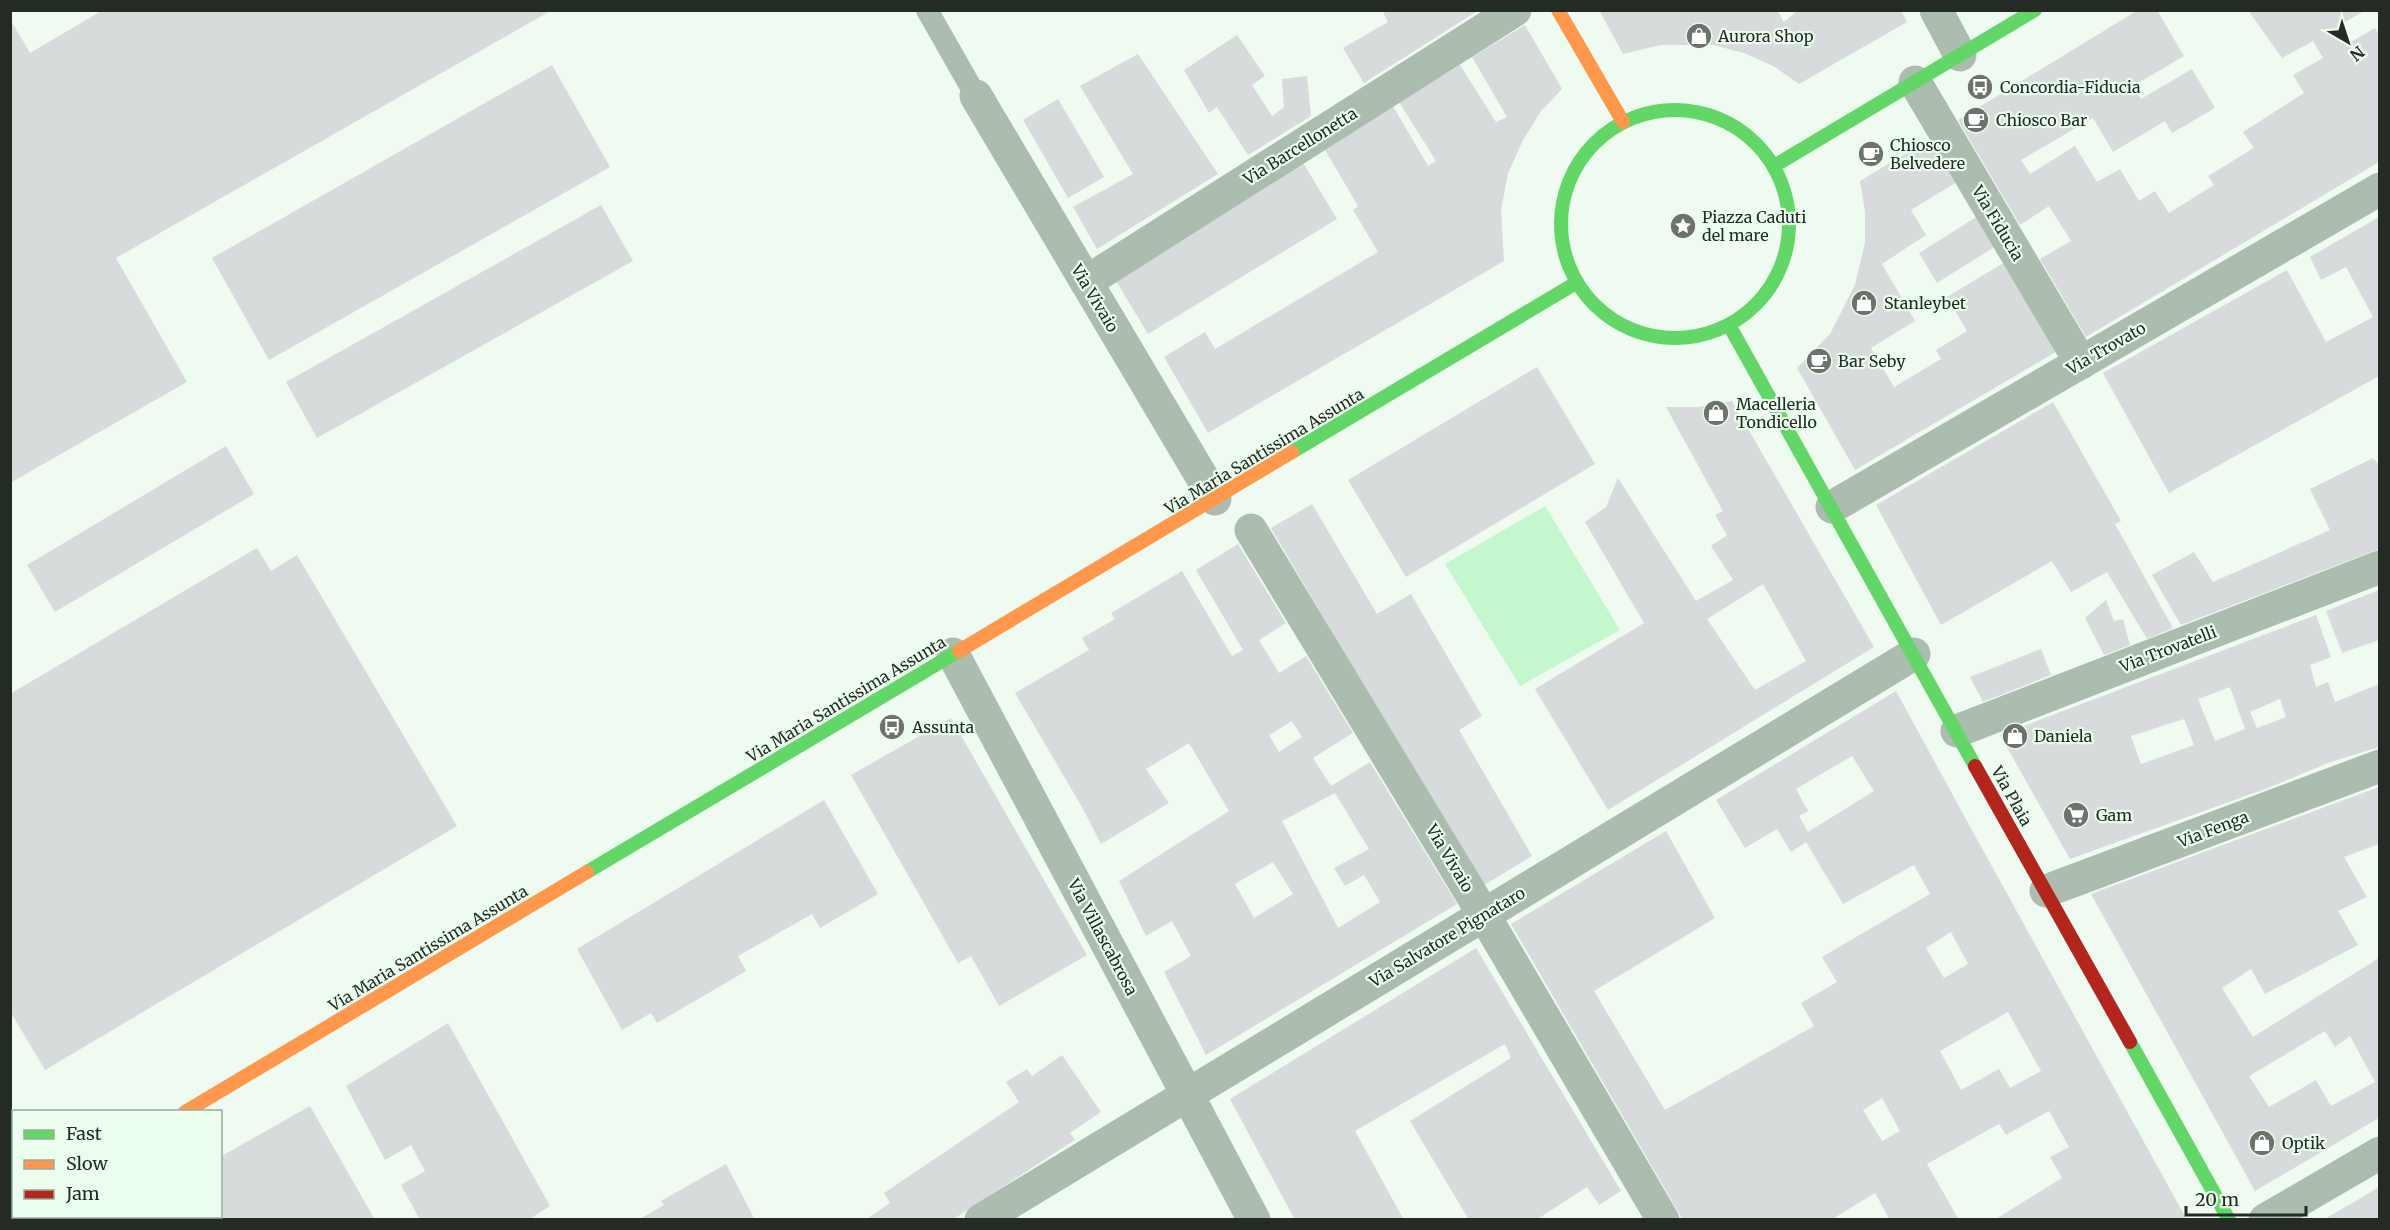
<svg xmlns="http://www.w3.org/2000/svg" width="2390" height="1230" font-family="Merriweather,serif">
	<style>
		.green { fill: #c5f7ce }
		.building { fill: #d8dbdb; fill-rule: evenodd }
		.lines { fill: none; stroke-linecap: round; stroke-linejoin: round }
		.lane { stroke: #acbdb0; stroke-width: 22 }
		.street { stroke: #acbdb0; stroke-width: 33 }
		.fast { stroke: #63d668; stroke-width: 14 }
		.slow { stroke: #ff974d; stroke-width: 14 }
		.jam { stroke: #b3261e; stroke-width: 14 }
		.labels { text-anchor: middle; stroke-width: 4.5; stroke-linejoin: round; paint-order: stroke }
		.poi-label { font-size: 16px; fill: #242b25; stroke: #ebfeee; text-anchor: start }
		.street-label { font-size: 16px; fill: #242b25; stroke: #ebfeee }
	</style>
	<rect width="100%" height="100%" fill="#effaf1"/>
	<polygon class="green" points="1545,506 1620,630 1520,686 1445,564"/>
	<g class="building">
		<polygon points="103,10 552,10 116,258 187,382 10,483 10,19 30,53"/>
		<polygon points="1382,10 1479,10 1364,83 1343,48 1388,22"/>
		<polygon points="1599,10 1777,10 1784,22 1798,10 1901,10 1907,22 1799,84 1775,67 1744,53 1713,45 1660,45 1623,54"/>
		<polygon points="2138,10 2157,10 2184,56 2133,86 2141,99 2192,69 2215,108 2172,133 2165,121 2113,152 2093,118 2021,160 2030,174 2075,146 2097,182 2120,169 2139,201 2155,191 2169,213 2214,185 2208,176 2254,148 2243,132 2304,93 2293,75 2323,58 2313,41 2282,58 2248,10 2366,10 2338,26 2349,43 2375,28 2379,35 2379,162 2086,337 2040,259 2071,241 2049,206 2020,225 1958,120"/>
		<polygon points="1525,25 1562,89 1541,111 1523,140 1508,173 1501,210 1504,261 1208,433 1164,357 1205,332 1215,349 1378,252 1353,210 1358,206 1324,148 1393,106 1428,166 1436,161 1399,102 1460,65 1496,122 1507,117 1472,57"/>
		<polygon points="1237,35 1265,76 1252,85 1272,116 1284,107 1282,79 1307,76 1311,116 1248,155 1217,107 1209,113 1184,70"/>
		<polygon points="1138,54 1218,174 1097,249 1073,207 1133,174 1080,86"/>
		<polygon points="552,65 610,167 269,360 212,258"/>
		<polygon points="1058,99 1104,177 1068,198 1023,120"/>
		<polygon points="1930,139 1957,182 1911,210 1926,235 1882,264 1915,321 1871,348 1894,387 1941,359 1936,350 1967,331 1947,297 2005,262 2059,350 1855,470 1797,368 1830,334 1855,285 1865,242 1865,212 1860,181"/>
		<polygon points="1874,141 1884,157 1869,166 1858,150"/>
		<polygon points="1302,161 1337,219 1148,334 1113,276"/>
		<polygon points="601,205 633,261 317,438 286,382"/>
		<polygon points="1978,216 1996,246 1937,283 1919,253"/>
		<polygon points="2379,217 2379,376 2169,493 2103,373 2287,270 2326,342 2373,317 2346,267 2321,280 2310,257"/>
		<polygon points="1537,367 1595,464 1406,577 1348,480"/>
		<path d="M1732,401L1874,647L1608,810L1535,689L1644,623L1585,522L1606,507L1618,478L1696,601L1733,580L1711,546L1727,535L1715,515L1723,511L1666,407H1699ZM1763,584L1806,661L1755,690L1707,619Z"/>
		<polygon points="2053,402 2121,521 2115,524 2173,628 2147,639 2107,572 2071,592 2052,561 1941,625 1876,505"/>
		<polygon points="226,446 254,494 55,612 27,565"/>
		<polygon points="2373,458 2379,465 2379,549 2181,625 2152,575 2194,552 2213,582 2330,530 2310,489"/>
		<polygon points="1312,504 1377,614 1411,594 1482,716 1459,730 1532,856 1481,887 1271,528"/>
		<path d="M1238,544L1286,623L1259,640L1279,673L1306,656L1353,733L1313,758L1331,786L1370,762L1457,904L1206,1055L1164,972L1191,956L1172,921L1146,936L1119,881L1229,811L1189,743L1146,769L1169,803L1101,844L1082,807L1015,693L1089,650L1082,638L1115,619L1111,613L1182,571L1232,656L1243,650L1196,570ZM1292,721L1302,737L1279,752L1269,735ZM1335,793L1369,849L1334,868L1345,886L1364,875L1380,902L1338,928L1282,821ZM1273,862L1293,894L1254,918L1235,884Z"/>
		<polygon points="257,548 271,571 297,555 457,826 45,1070 10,1011 10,694"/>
		<polygon points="2379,590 2379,640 2342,653 2326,611"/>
		<polygon points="2106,600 2114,621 2123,619 2130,645 2104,655 2085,618"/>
		<path d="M2316,615L2331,657L2310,665L2316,687L2328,682L2335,702L2379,684V747L2328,763L2268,788L2070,859L2000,735ZM2230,687L2245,729L2215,741L2198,699ZM2280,699L2286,717L2257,728L2250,712ZM2184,719L2194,745L2141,764L2131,736Z"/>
		<polygon points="2041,649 2051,675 1983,702 1970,677"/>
		<path d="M1896,691L1973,832L2187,1220H1994L2062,1178L2050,1157L2069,1147L2049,1111L2006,1135L1999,1124L1927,1164L1959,1220H1890L1875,1193L1831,1220H1683L1511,924L1666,831L1715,918L1594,991L1665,1110L1814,1026L1801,1003L1837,982L1822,957L1930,894L1914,865L1843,904L1806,842L1791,852L1777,829L1745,848L1716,800ZM1852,756L1874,791L1808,832L1799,816L1808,811L1796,789ZM1951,932L1968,964L1944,978L1926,948ZM2008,1012L2041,1071L2010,1088L1999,1069L1961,1090L1940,1051ZM1882,1098L1900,1131L1882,1141L1863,1110Z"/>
		<polygon points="951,718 1087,955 999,1006 971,956 958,963 851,775"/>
		<path d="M2379,787V844L2344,857L2367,897L2338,911L2358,945L2265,994L2251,969L2222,988L2253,1037L2379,958V1118L2255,1191L2091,894ZM2325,1031L2335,1047L2350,1036L2375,1082L2331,1106L2316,1080L2269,1107L2249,1076Z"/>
		<polygon points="824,800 878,894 820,928 812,914 738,956 746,971 657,1023 651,1013 622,1030 577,949"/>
		<polygon points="1476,948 1621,1191 1599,1205 1587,1187 1536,1220 1469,1220 1410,1121 1511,1058 1505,1044 1355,1131 1404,1220 1295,1220 1230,1099"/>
		<polygon points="448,1023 550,1206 528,1220 420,1220 401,1185 425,1171 411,1145 385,1160 346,1086"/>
		<polygon points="1062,1055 1101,1112 1070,1133 1075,1140 952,1220 865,1220 890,1203 884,1193 1019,1102 1006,1082 1027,1069 1032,1076"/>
		<polygon points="310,1106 375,1220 128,1220 126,1216 220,1216 220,1157"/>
		<polygon points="726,1164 755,1220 638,1220 664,1205 661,1201"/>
		<polygon points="2379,1187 2379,1220 2323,1220 2361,1198"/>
	</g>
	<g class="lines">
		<polyline class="lane" points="927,10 976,96"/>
		<g class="street">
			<polyline points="1936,10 1960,55"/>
			<polyline points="1915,82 2081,363"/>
			<polyline points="976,96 1215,499"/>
			<polyline points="1086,282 1515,10"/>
			<polyline points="1832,507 2380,189"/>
			<polyline points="1251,530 1484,915 1663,1220"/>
			<polyline points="953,654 1254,1220"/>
			<polyline points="1957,731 2380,567"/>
			<polyline points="2046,891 2380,766"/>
			<polyline points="981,1220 1914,654"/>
			<polyline points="2265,1220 2380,1153"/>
		</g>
		<g class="fast">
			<circle cx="1675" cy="224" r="114"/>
			<polyline points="1774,166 2035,10"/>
			<polyline points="1729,325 1975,766"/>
			<polyline points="1292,452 1576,283"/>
			<polyline points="587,872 959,651"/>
			<polyline points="2130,1042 2229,1220"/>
			<polyline points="10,1216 14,1214"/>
		</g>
		<g class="slow">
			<polyline points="1558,10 1623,122"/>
			<polyline points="959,651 1292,452"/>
			<polyline points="185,1112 587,872"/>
		</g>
		<polyline class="jam" points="1975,766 2130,1042"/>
	</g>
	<defs>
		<g id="shop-disc" transform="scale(1.35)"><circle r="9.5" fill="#6b736c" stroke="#ebfeee"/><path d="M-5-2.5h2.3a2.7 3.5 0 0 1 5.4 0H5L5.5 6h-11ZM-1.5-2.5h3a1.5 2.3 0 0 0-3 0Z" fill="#fff"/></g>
		<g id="bus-disc" transform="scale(1.35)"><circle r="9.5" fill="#6b736c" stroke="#ebfeee"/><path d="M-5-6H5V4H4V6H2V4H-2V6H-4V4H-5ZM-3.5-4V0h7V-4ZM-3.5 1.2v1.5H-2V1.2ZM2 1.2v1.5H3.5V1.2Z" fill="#fff"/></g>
		<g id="cafe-disc" transform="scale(1.35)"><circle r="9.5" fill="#6b736c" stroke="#ebfeee"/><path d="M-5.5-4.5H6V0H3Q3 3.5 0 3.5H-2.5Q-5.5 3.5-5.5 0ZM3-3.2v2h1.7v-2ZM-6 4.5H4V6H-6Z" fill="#fff"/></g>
		<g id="sight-disc" transform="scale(1.35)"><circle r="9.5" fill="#6b736c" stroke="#ebfeee"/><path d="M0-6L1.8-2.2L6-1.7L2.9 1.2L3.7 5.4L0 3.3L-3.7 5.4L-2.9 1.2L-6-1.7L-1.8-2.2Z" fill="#fff"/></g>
		<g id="supermarket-disc" transform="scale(1.35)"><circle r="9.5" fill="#6b736c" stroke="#ebfeee"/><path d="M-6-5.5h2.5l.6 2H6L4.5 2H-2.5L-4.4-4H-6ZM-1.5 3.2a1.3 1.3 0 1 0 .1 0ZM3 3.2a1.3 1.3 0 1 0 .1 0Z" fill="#fff"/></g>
	</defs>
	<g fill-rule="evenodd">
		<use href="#shop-disc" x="1699" y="36"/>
		<use href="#bus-disc" x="1980" y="87"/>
		<use href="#cafe-disc" x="1976" y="120"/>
		<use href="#cafe-disc" x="1871" y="154"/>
		<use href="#sight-disc" x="1683" y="226"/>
		<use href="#shop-disc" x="1864" y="303"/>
		<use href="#cafe-disc" x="1819" y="361"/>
		<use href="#shop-disc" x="1716" y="413"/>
		<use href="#bus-disc" x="892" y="727"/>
		<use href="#shop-disc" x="2015" y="736"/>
		<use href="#supermarket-disc" x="2076" y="815"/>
		<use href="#shop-disc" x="2262" y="1143"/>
	</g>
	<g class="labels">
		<g class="poi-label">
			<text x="1718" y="42">Aurora Shop</text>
			<text x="2000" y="93">Concordia-Fiducia</text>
			<text x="1996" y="126">Chiosco Bar</text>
			<text x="1890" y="151">Chiosco<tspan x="1890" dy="18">Belvedere</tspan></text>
			<text x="1702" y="223">Piazza Caduti<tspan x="1702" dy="18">del mare</tspan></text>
			<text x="1884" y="309">Stanleybet</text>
			<text x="1838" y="367">Bar Seby</text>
			<text x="1736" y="410">Macelleria<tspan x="1736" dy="18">Tondicello</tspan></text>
			<text x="912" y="733">Assunta</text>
			<text x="2034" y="742">Daniela</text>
			<text x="2096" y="821">Gam</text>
			<text x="2282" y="1149">Optik</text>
		</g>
		<g class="street-label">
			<text transform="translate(1300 146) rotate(-32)" y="6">Via Barcellonetta</text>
			<text transform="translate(1998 223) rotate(59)" y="6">Via Fiducia</text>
			<text transform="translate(1095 298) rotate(59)" y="6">Via Vivaio</text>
			<text transform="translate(2106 348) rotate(-30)" y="6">Via Trovato</text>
			<text transform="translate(1264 451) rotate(-31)" y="6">Via Maria Santissima Assunta</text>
			<text transform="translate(2168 649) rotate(-21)" y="6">Via Trovatelli</text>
			<text transform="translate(846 699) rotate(-31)" y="6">Via Maria Santissima Assunta</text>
			<text transform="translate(2012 796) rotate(61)" y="6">Via Plaia</text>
			<text transform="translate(2213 829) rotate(-21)" y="6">Via Fenga</text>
			<text transform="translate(1450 858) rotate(59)" y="6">Via Vivaio</text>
			<text transform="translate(1103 937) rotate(62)" y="6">Via Villascabrosa</text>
			<text transform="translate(1447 937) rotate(-31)" y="6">Via Salvatore Pignataro</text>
			<text transform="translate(428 948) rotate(-31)" y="6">Via Maria Santissima Assunta</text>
		</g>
	</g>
	<rect width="2390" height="1230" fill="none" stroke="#242b25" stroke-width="24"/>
	<rect x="12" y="1110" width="210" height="108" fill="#ebfeee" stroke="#9baa9e" stroke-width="1.5"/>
	<rect x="24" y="1130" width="30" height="9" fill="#63d668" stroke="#9baa9e" stroke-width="1.5"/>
	<text x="66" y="1140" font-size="18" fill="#242b25">Fast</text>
	<rect x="24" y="1160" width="30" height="9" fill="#ff974d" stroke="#9baa9e" stroke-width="1.5"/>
	<text x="66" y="1170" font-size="18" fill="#242b25">Slow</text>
	<rect x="24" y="1190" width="30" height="9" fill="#b3261e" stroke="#9baa9e" stroke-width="1.5"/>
	<text x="66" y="1200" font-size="18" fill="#242b25">Jam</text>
	<g transform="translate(2348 42) rotate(141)" stroke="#ebfeee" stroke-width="4.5" paint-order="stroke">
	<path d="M0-4.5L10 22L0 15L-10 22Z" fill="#242b25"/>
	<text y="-9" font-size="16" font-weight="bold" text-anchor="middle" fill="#242b25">N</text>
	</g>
	<path d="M2186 1206v9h120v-9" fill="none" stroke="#242b25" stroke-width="3"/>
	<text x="2195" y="1206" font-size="18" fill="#242b25" stroke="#ebfeee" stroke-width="4.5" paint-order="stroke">20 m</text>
</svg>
